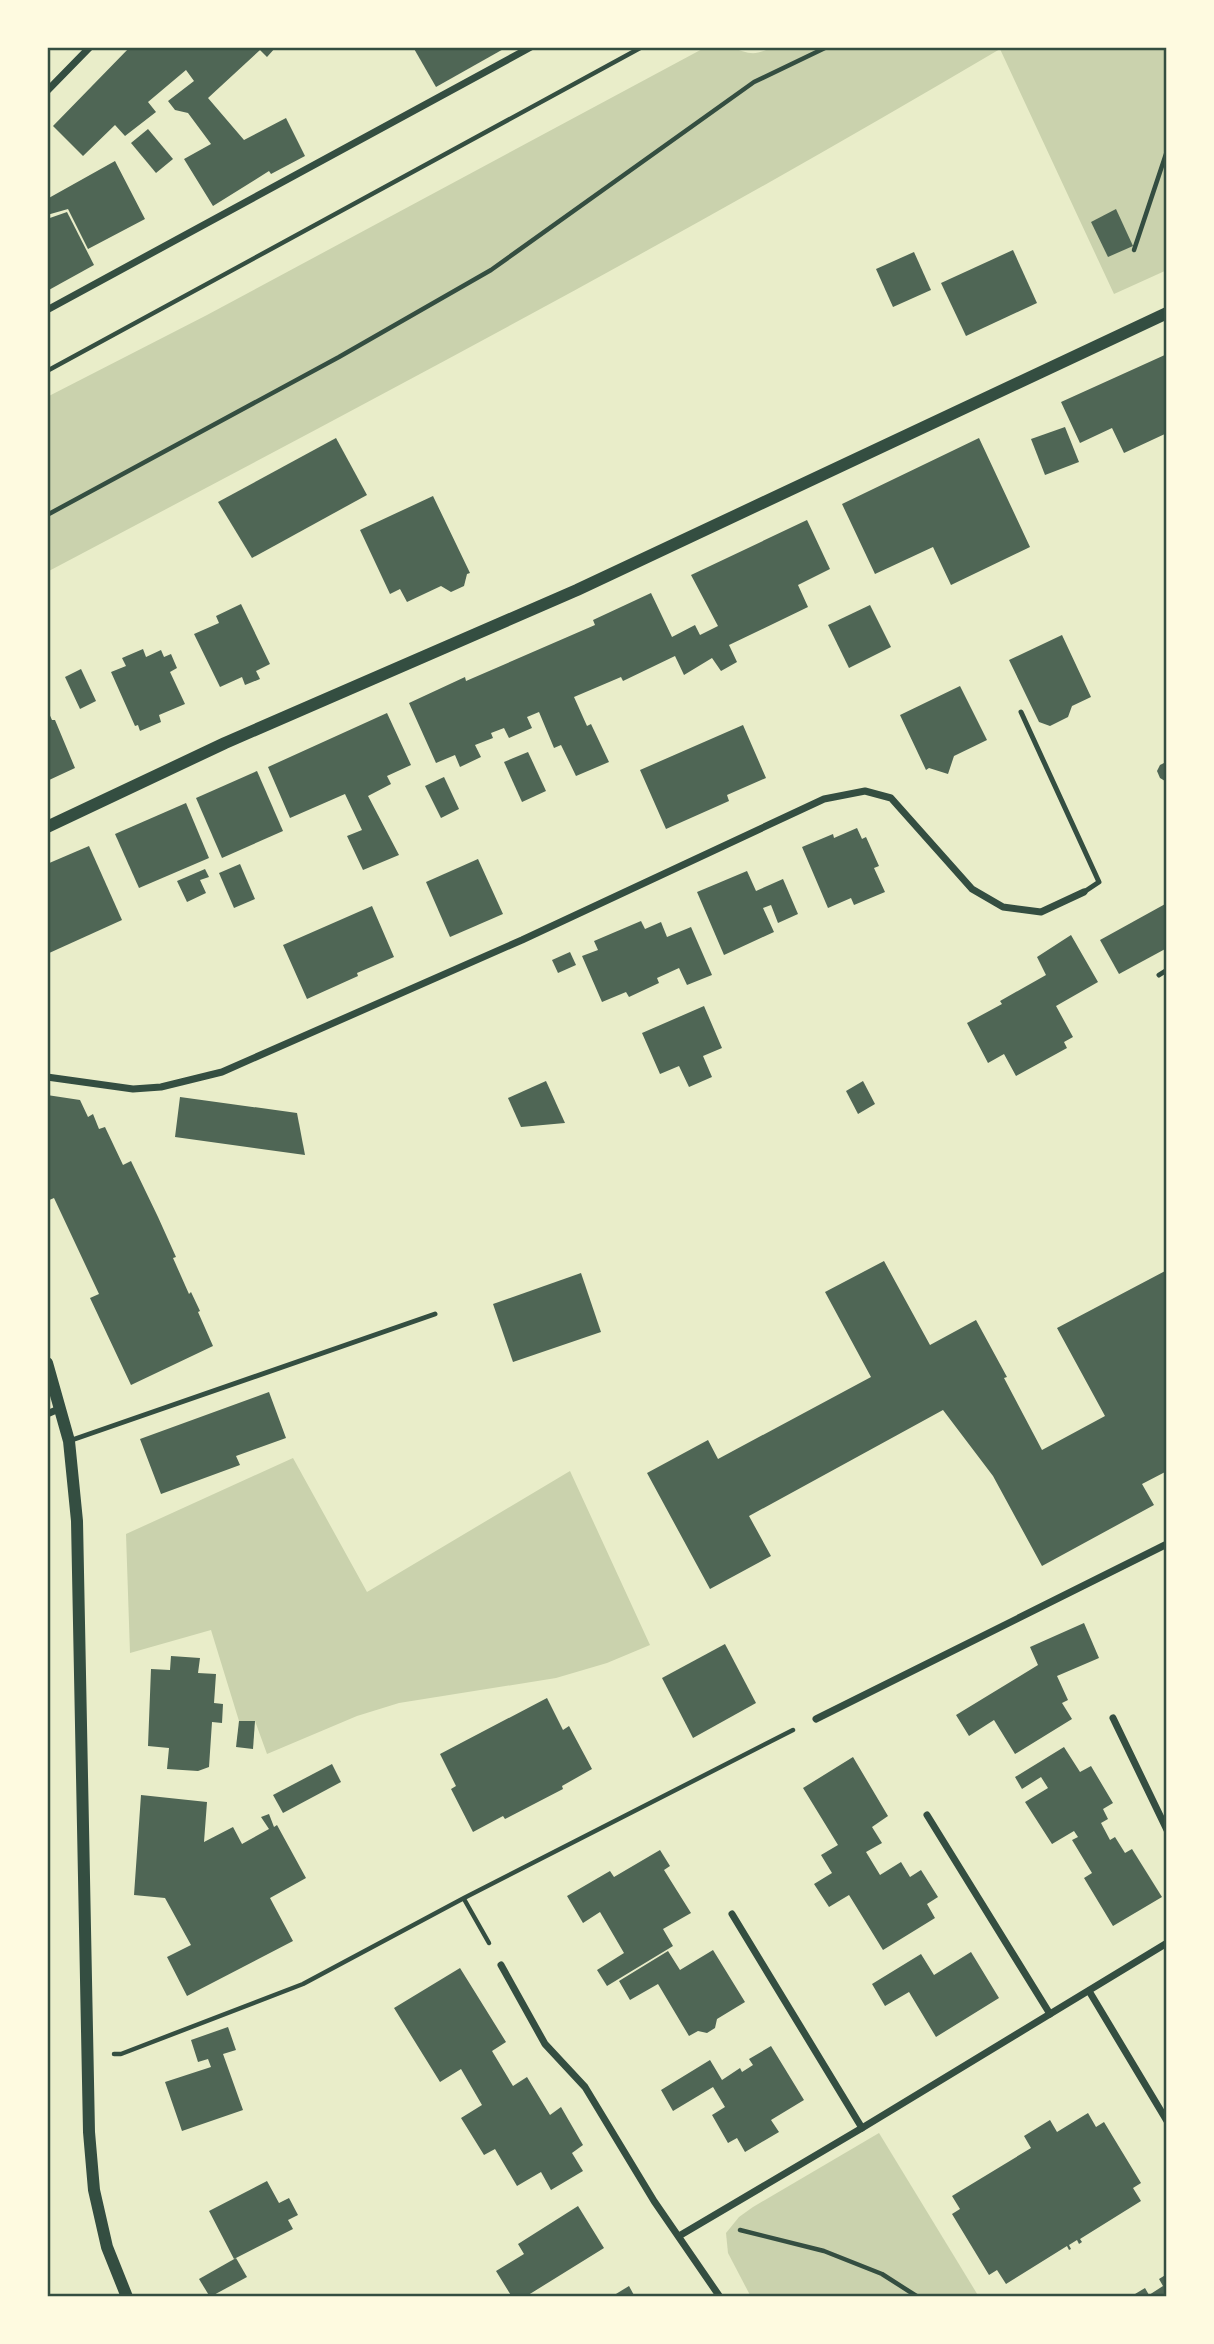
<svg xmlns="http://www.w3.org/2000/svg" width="1214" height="2344" font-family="'Alegreya Sans',sans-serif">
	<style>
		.green { fill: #cad2ad }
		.building { fill: #4f6655 }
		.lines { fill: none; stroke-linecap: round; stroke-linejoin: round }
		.path { stroke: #344e41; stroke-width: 4.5 }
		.service { stroke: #344e41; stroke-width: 5 }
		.minor { stroke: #344e41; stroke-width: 7 }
		.tertiary { stroke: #344e41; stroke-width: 12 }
		.neatline { fill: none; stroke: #344e41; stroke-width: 2.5 }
	</style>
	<rect width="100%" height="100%" fill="#e9edc9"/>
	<g class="green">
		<path d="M706,47C713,47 722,46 729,47C748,52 752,58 772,47H1167V270L1114,294L1000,49C688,234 367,403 47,572V397L207,315Z"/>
		<polygon points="293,1458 367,1592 570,1471 650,1645 607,1663 556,1678 399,1703 357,1716 267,1754 255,1721 239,1721 211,1630 130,1653 126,1534"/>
		<polygon points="879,2133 979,2297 751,2297 728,2253 726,2233 739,2217 753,2207"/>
	</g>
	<g class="building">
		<polygon points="130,47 276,47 267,57 260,50 208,98 244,140 286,118 305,156 271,174 269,171 213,206 184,159 211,144 188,113 175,110 168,101 194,81 186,70 148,102 156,112 125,136 115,125 83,156 53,126"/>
		<polygon points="413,47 507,47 436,87"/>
		<polygon points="148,129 173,159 156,173 131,143"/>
		<polygon points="115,161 145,219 88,249 68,209 47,215 47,199"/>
		<polygon points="1116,209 1133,246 1108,257 1091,222"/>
		<polygon points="67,212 94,265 47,291 47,219"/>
		<polygon points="1013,250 1037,303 966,336 941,283"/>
		<polygon points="914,252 931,290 893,307 876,269"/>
		<polygon points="1167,354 1167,433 1124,453 1112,428 1080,443 1061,402"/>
		<polygon points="1065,427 1079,462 1045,475 1031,439"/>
		<polygon points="336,438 367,495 252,558 218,502"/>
		<polygon points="979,438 1030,547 951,585 933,547 875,574 842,504"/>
		<polygon points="433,496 470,573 467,574 464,586 451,592 441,586 407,602 400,589 390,594 360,530"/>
		<polygon points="807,520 830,569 798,585 808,607 729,645 737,662 721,671 712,658 684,675 675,656 623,681 621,677 574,697 587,726 591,724 609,762 576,776 561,745 554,748 539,712 527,717 532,728 509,738 504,728 491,733 493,738 475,745 481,757 460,767 455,755 436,763 409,703 465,677 466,681 595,625 593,620 651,593 672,637 695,625 700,635 718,626 691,575"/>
		<polygon points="241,604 270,664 256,671 260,679 245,685 242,677 220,687 194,634 219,623 216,616"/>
		<polygon points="870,605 891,647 849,668 828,625"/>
		<polygon points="1062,635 1091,697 1072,706 1068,717 1050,726 1039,722 1009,660"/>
		<polygon points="143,649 146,657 161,650 164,657 171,654 177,668 170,672 185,704 159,715 161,722 140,731 138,725 135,726 111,672 126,666 122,658"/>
		<polygon points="81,669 96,701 80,709 65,677"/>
		<polygon points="960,686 987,740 954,756 948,774 929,768 926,770 900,715"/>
		<polygon points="47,709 52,720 55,720 75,768 47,781"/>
		<polygon points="387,713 411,765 387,776 391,784 368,796 399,855 363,870 347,836 362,830 345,794 290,818 268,767"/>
		<polygon points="743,725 766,778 727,795 729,801 666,829 640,770"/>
		<polygon points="528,752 546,791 522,802 504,762"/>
		<polygon points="1164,763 1167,764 1165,781 1160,778 1157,771 1160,765"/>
		<polygon points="257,771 283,831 222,858 196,798"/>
		<polygon points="444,777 459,809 441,818 425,786"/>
		<polygon points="186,803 209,858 139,888 115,834"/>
		<polygon points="857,828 862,839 866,837 879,866 874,868 885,892 854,905 851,898 828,908 802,847 833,834 834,838"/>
		<polygon points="89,846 122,920 47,954 47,864"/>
		<polygon points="478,859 503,914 450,937 426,882"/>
		<polygon points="240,864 255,899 234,908 219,873"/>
		<polygon points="205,869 209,877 200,880 206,893 187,902 177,881"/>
		<polygon points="747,871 756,891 783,879 798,914 778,923 771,905 763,908 774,932 724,955 697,892"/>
		<polygon points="1167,903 1167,948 1119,974 1100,940"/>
		<polygon points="372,906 394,957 357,973 358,976 307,999 283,945"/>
		<polygon points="641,921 645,929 661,922 667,937 691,927 712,975 687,985 679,968 657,978 659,983 629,997 626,992 602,1002 582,956 598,950 594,941"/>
		<polygon points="1071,935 1098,982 1056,1006 1073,1037 1064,1042 1067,1048 1016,1076 1004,1054 988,1063 967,1023 1002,1004 1000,1001 1046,975 1037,957"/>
		<polygon points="570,952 576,965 558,973 552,960"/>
		<polygon points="704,1006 722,1048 703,1056 712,1077 689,1087 679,1066 660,1074 642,1033"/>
		<polygon points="546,1081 565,1123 521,1127 508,1098"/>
		<polygon points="863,1081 875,1104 858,1114 846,1091"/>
		<polygon points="47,1095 80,1100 88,1117 93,1114 99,1129 105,1127 123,1165 131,1161 158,1217 176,1257 173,1258 189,1294 191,1292 200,1311 198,1312 213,1346 131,1385 90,1298 99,1294 54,1198 47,1201"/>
		<polygon points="180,1097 297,1113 305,1155 175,1137"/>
		<polygon points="884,1261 930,1345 976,1320 1007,1377 1004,1378 1042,1450 1105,1416 1057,1328 1167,1270 1167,1471 1142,1484 1154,1505 1042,1566 993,1476 943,1410 749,1516 771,1556 710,1589 647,1473 708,1440 718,1459 871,1377 825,1292"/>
		<polygon points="581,1273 601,1332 513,1362 493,1304"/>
		<polygon points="269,1392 286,1438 236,1456 240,1465 161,1494 140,1439"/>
		<polygon points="1084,1623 1099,1658 1057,1676 1068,1700 1062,1703 1072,1719 1015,1754 994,1720 969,1736 956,1715 1038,1665 1030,1647"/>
		<polygon points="725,1644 756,1703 693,1738 662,1678"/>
		<polygon points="171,1656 200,1658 198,1673 216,1674 214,1703 223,1704 222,1723 212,1722 209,1767 198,1771 167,1769 169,1748 148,1746 151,1669 170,1670"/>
		<polygon points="547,1698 563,1730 569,1726 592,1769 562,1786 563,1789 505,1819 503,1816 473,1832 451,1789 456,1786 440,1754"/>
		<polygon points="239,1721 255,1721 253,1749 236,1747"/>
		<polygon points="1064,1747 1080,1772 1091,1766 1113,1803 1103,1809 1108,1819 1101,1823 1110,1840 1115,1837 1125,1853 1132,1849 1162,1897 1113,1926 1084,1878 1092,1873 1072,1840 1078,1837 1074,1831 1052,1844 1025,1802 1048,1788 1041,1777 1022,1789 1015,1777"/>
		<polygon points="853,1757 888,1816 872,1827 882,1843 866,1852 880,1875 901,1862 910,1877 921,1870 938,1897 927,1904 935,1918 883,1950 849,1895 829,1907 814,1884 832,1873 821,1855 838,1845 803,1788"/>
		<polygon points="332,1764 341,1782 283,1813 273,1795"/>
		<polygon points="141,1795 207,1802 204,1842 233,1827 242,1844 269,1829 261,1817 269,1814 274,1827 277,1825 306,1878 270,1898 293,1941 187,1996 167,1957 191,1945 165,1898 134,1895"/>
		<polygon points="660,1850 670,1866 664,1870 691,1913 663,1929 673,1946 607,1986 597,1970 624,1953 600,1912 583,1923 567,1896 610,1871 614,1877"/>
		<polygon points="713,1950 745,2002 717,2019 715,2028 707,2033 698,2031 689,2036 658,1984 630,2000 619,1981 668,1951 680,1970"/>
		<polygon points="971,1952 999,1998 936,2037 909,1992 885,2006 872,1984 921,1954 934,1975"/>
		<polygon points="460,1968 506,2042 492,2051 513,2086 527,2077 550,2115 561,2107 583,2145 572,2153 583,2171 551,2190 541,2172 517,2186 495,2149 484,2155 461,2118 482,2105 461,2069 440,2082 394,2008"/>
		<polygon points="228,2027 236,2050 223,2054 243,2110 182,2131 165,2082 211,2067 208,2059 198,2062 191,2040"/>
		<polygon points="771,2046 804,2100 771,2120 779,2132 745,2152 737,2138 728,2143 712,2115 725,2107 713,2087 673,2111 661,2090 710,2060 722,2080 740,2068 742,2072 753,2065 749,2059"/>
		<polygon points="1088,2113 1096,2127 1104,2122 1141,2183 1133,2188 1141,2201 1080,2239 1082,2242 1079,2244 1077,2240 1069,2245 1071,2249 1069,2250 1067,2246 1006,2284 997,2270 989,2275 952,2214 960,2209 952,2196 1031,2148 1024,2136 1050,2120 1057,2132"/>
		<polygon points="267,2181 279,2203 289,2198 298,2215 288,2220 293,2229 234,2259 209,2211"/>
		<polygon points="578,2206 604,2248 525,2297 512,2297 496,2271 524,2254 518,2244"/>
		<polygon points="236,2258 247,2277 210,2297 199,2279"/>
		<polygon points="1167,2274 1167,2297 1130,2297 1145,2288 1149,2295 1163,2286 1159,2279"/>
		<polygon points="629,2286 635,2297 611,2297"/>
	</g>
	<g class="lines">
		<g class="path">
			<polyline points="1134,250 1167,151"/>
			<polyline points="47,371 642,47"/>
			<polyline points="47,515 339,357 491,270 754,82 827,47"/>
			<polyline points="464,1899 489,1943"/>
			<polyline points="114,2054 121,2054 303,1984 464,1898 793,1730"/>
			<polyline points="740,2230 824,2251 882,2274 918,2297"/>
		</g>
		<g class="service">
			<polyline points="1021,712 1099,882 1084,892"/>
			<polyline points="1159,975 1167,970"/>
			<polyline points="69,1441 435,1314"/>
		</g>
		<g class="minor">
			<polyline points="47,91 90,47"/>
			<polyline points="47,310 531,47"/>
			<polyline points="47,1077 133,1089 161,1087 222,1072 522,940 824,799 865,791 891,798 972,889 1003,907 1041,912 1084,892"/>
			<polyline points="47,1414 61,1408"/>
			<polyline points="1113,1718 1167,1830"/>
			<polyline points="816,1719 1167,1544"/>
			<polyline points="927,1815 1050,2014"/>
			<polyline points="732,1914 862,2128"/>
			<polyline points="501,1965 545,2044 585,2087 654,2201 720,2297"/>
			<polyline points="1089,1991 1167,2121"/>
			<polyline points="679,2236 862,2128 1167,1943"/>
		</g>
		<g class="tertiary">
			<polyline points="47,827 225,743 577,590 1167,313"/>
			<polyline points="47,1363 69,1441 77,1521 89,2132 94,2190 107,2247 127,2297"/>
		</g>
	</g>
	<rect width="1214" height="2344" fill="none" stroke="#fefae0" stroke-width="98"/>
	<rect x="49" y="49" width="1116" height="2246" class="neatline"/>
</svg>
